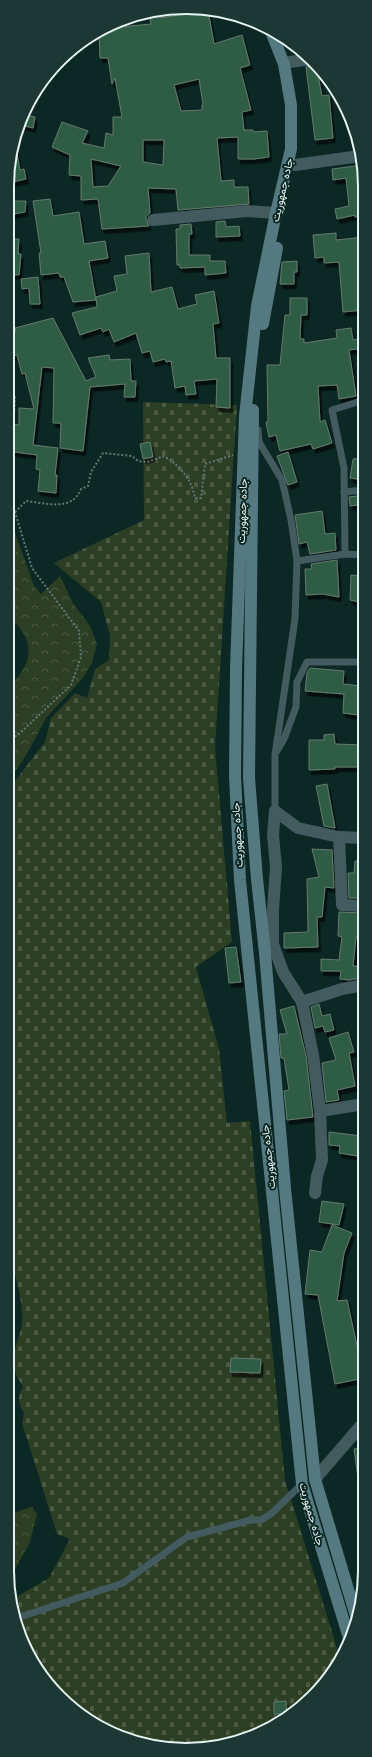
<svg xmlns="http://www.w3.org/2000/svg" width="372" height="1757" font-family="Lato,Vazirmatn,sans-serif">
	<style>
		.forest { fill: url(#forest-crowns) }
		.cemetery { fill: url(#cemetery-stones) }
		.building { fill: #2e5c44; stroke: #647b6e; fill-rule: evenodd; filter: url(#shadow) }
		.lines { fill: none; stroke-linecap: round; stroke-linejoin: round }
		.path { stroke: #617875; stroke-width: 2; stroke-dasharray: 2 2; stroke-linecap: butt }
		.lane { stroke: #435a5e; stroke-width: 7 }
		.street { stroke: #435a5e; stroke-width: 12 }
		.secondary { stroke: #547980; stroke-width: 12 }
		.labels { text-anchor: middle; stroke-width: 4; stroke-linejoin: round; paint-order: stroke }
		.street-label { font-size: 11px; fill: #e5f4f2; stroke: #0c2824 }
		.rim { fill: none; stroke: #e5f4f2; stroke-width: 2 }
	</style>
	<defs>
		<pattern id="forest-crowns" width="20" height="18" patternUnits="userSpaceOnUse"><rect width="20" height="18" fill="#2c3e23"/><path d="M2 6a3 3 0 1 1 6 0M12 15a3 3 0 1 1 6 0" fill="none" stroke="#4a5a43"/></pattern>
		<pattern id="cemetery-stones" width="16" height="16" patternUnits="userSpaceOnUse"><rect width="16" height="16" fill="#2c3e23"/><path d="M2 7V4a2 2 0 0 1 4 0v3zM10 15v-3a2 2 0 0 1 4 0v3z" fill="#4a5a43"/></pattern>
		<filter id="shadow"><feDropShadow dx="2.5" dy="4.5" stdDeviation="0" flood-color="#0009"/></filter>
	</defs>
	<rect width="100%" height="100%" fill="#0c2824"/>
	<g class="forest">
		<path d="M8,513L34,586L41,594L60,576L73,603L90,626L97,644L92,663L82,679L46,718L28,752L11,778L8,781V688C21,675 33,660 27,641C25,635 20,629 17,624L8,625Z"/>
		<polygon points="32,1507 37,1514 30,1542 11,1577 8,1578 7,1571 7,1515"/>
	</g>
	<path class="cemetery" d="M143,402L237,405L215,747L232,942L196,967L219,1049L227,1123L250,1121L285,1480L341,1661L304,1706L243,1741L175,1750L107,1732L59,1697L21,1639L13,1599L49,1578L70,1539L57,1534L22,1423L24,1413C18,1403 17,1397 23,1387C20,1381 16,1376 14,1370C9,1355 21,1337 22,1322C23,1298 15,1274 7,1253L8,790L45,742L51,718L75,693L87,698L95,669L109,660L110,636L101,602L54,563L144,520Z"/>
	<g class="building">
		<path d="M208,10L214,44L242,35L250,65L240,68L251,110L242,112L244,130H253V132L267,131L269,157L254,159H238V137L217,138L221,181L234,180V187H248L249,204L178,210L176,189L148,188L150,213L146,217V220L149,226L102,229L98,199L81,200V176L69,175L70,155L52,147L62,122L88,131L82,143L104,148L106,133L113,135V117H122L115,78L112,84L108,58H100L99,33L109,28L151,24L149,13L159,12L161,18ZM199,79L203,104L202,105V110L181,111L174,85ZM143,140H164L163,165L143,162ZM91,159L121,166L108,186L93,187Z"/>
		<polygon points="316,65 322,96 329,95 333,138 315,140 306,67"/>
		<polygon points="25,115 35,117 33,128 21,125"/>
		<polygon points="15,143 20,170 24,169 26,179 12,182 9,163"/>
		<polygon points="363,165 365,174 365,176 362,176 365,189 365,215 355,217 355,215 337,219 335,209 349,206 346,178 333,180 332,169"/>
		<polygon points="50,199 53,216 79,212 84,244 105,241 108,258 89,261 96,300 73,302 64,277 60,277 59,273 41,275 39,253 41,253 33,201"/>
		<polygon points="8,201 26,201 25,212 8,215"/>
		<polygon points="225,221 226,227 239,226 240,236 216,237 216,222"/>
		<polygon points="191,224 192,234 189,234 189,255 210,255 210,261 225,261 226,273 205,275 205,267 180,268 180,265 177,265 176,229 180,229 180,225"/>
		<polygon points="336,233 336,240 365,237 365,288 361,288 363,310 343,312 339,262 324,263 324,257 315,258 313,235"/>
		<polygon points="8,239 19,239 18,254 21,254 19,275 8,274"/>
		<polygon points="149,253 151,292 172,287 178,309 197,304 195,295 214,291 219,323 213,324 216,358 230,358 230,408 216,407 217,379 194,381 196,394 186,395 185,386 175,388 171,361 166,362 165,359 153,362 150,351 142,353 136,333 114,342 109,329 103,332 101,328 80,335 72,313 97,307 96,297 117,291 114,276 127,274 125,256"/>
		<polygon points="297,261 297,272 294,272 294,284 280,284 282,262"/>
		<polygon points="38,277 40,304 30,304 29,288 22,289 21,279"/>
		<polygon points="290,298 307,298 307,315 301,315 300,339 304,339 304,343 337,338 336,330 351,328 353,340 364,338 364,348 349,350 356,396 339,399 337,385 318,386 320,422 325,420 332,443 313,449 311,444 280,451 276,435 269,437 266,422 268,422 267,365 280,365 285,315 290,315"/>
		<polygon points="53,318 86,381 96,377 88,358 109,355 110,360 130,359 131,381 136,381 135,397 124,397 125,384 90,387 83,451 60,448 61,423 53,423 54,368 42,367 33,445 58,448 55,475 57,475 56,493 38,491 40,470 36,469 37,455 8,451 8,442 12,442 12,440 10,439 12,424 19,425 19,408 34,409 25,373 22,374 17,355 8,358 8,333 16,331 15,328"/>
		<polygon points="150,442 153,457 143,459 140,444"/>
		<polygon points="288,452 297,482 288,485 277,456"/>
		<polygon points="364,458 364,480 350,478 353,459"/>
		<polygon points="364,495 364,504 350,506 349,497"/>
		<polygon points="322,511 325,534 335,533 336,550 310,554 307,542 299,544 295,515"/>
		<polygon points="337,560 339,597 323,594 306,595 305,569 312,569 311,564"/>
		<polygon points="351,575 364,576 364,603 350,600"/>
		<polygon points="310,668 344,671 343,684 362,686 359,715 343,713 344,694 305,691 307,673"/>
		<polygon points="334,734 335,744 364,745 364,767 335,767 335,769 309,770 309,740 324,740 324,735"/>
		<polygon points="327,784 335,828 334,828 324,826 316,786"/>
		<polygon points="312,849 332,850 334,888 325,887 322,917 317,917 318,947 284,948 284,933 308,932 307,879 319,877"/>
		<polygon points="355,861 364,861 364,898 349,898 348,873 354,873"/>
		<polygon points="339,912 363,913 361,938 356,937 353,966 361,967 360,978 349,980 340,979 341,971 321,971 321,959 339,960 342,937 338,936"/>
		<polygon points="236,947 241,982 229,983 225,948"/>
		<polygon points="319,1004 322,1016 330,1014 334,1030 325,1032 323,1026 315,1028 311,1007"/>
		<polygon points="294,1006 306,1056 313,1117 287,1120 284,1091 289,1090 284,1058 281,1058 279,1034 287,1034 280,1010"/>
		<polygon points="348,1032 354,1052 349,1053 355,1086 337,1090 339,1100 326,1102 322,1063 336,1060 329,1038"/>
		<polygon points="329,1132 362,1136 361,1143 364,1143 364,1157 339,1153 340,1146 329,1145"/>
		<polygon points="322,1201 344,1204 339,1225 319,1222"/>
		<polygon points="332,1225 352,1233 344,1253 337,1301 347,1300 364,1378 335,1384 318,1295 305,1294 310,1250 322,1252"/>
		<polygon points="231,1358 261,1359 260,1373 230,1372"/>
		<polygon points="364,1448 364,1477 358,1478 354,1449"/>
		<polygon points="286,1701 287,1714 274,1714 274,1702"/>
	</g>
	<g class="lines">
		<g class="path">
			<polyline points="8,418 14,416 15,395"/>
			<path d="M15,512L26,501C46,503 72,512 81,489L88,486L91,472L103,453L132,456L138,461L147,462L164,456C181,467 191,478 195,498H201L205,464L233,455"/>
			<polyline points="8,741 19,734 71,685 81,657 79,631 32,568 15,512 8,500"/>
			<path d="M7,1348C13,1322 15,1295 7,1269"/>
			<polyline points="7,1505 11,1500 10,1404 7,1379"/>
		</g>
		<g class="lane">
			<polyline points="258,430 259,442 282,480 291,520 297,561 295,619 275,755 275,811"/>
			<polyline points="344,492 364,490"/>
			<polyline points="345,554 344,468 332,410 364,400"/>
			<polyline points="297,561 345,554 364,555"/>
			<polyline points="277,751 284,739 296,707 297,682 307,662 364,662"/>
			<polyline points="16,1617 23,1616 123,1583 187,1537 251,1520 261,1520 272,1513 302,1484"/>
		</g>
		<g class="street">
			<polyline points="290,62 312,59"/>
			<polyline points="295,165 360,156"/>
			<polyline points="153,220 247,211 276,213"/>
			<polyline points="275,811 273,835 276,867 273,910 273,944 283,972 302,1002 313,1055 320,1111 322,1160 317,1176 315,1193"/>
			<polyline points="275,811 298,828 339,837 364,838"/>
			<polyline points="339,837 342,905 364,906"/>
			<polyline points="302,1002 342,989 364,985"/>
			<polyline points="320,1111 364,1104"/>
			<polyline points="315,1479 364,1422"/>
		</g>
		<g class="secondary">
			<polyline points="270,29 284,64 291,105 291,149 276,213 257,306 245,416 236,669 235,776 240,880 302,1484 349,1638"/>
			<polyline points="263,324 277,248"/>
			<polyline points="253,410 249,778 257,879 265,953 285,1188 315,1479 356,1616"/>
		</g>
	</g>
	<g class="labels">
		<g class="street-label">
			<text transform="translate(282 190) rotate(-77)" y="4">جاده جمهوریت</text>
			<text transform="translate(242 511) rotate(-88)" y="4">جاده جمهوریت</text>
			<text transform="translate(237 835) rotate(-93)" y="4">جاده جمهوریت</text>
			<text transform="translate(268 1157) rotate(-96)" y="4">جاده جمهوریت</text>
			<text transform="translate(312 1514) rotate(74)" y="4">جاده جمهوریت</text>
		</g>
	</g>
	<path d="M0 0H372V1757H0ZM186 14H186A172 172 0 0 1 358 186V1571A172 172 0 0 1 186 1743H186A172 172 0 0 1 14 1571V186A172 172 0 0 1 186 14Z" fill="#1d3834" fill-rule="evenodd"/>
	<path class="rim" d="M186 14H186A172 172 0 0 1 358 186V1571A172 172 0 0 1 186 1743H186A172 172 0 0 1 14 1571V186A172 172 0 0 1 186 14Z"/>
</svg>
